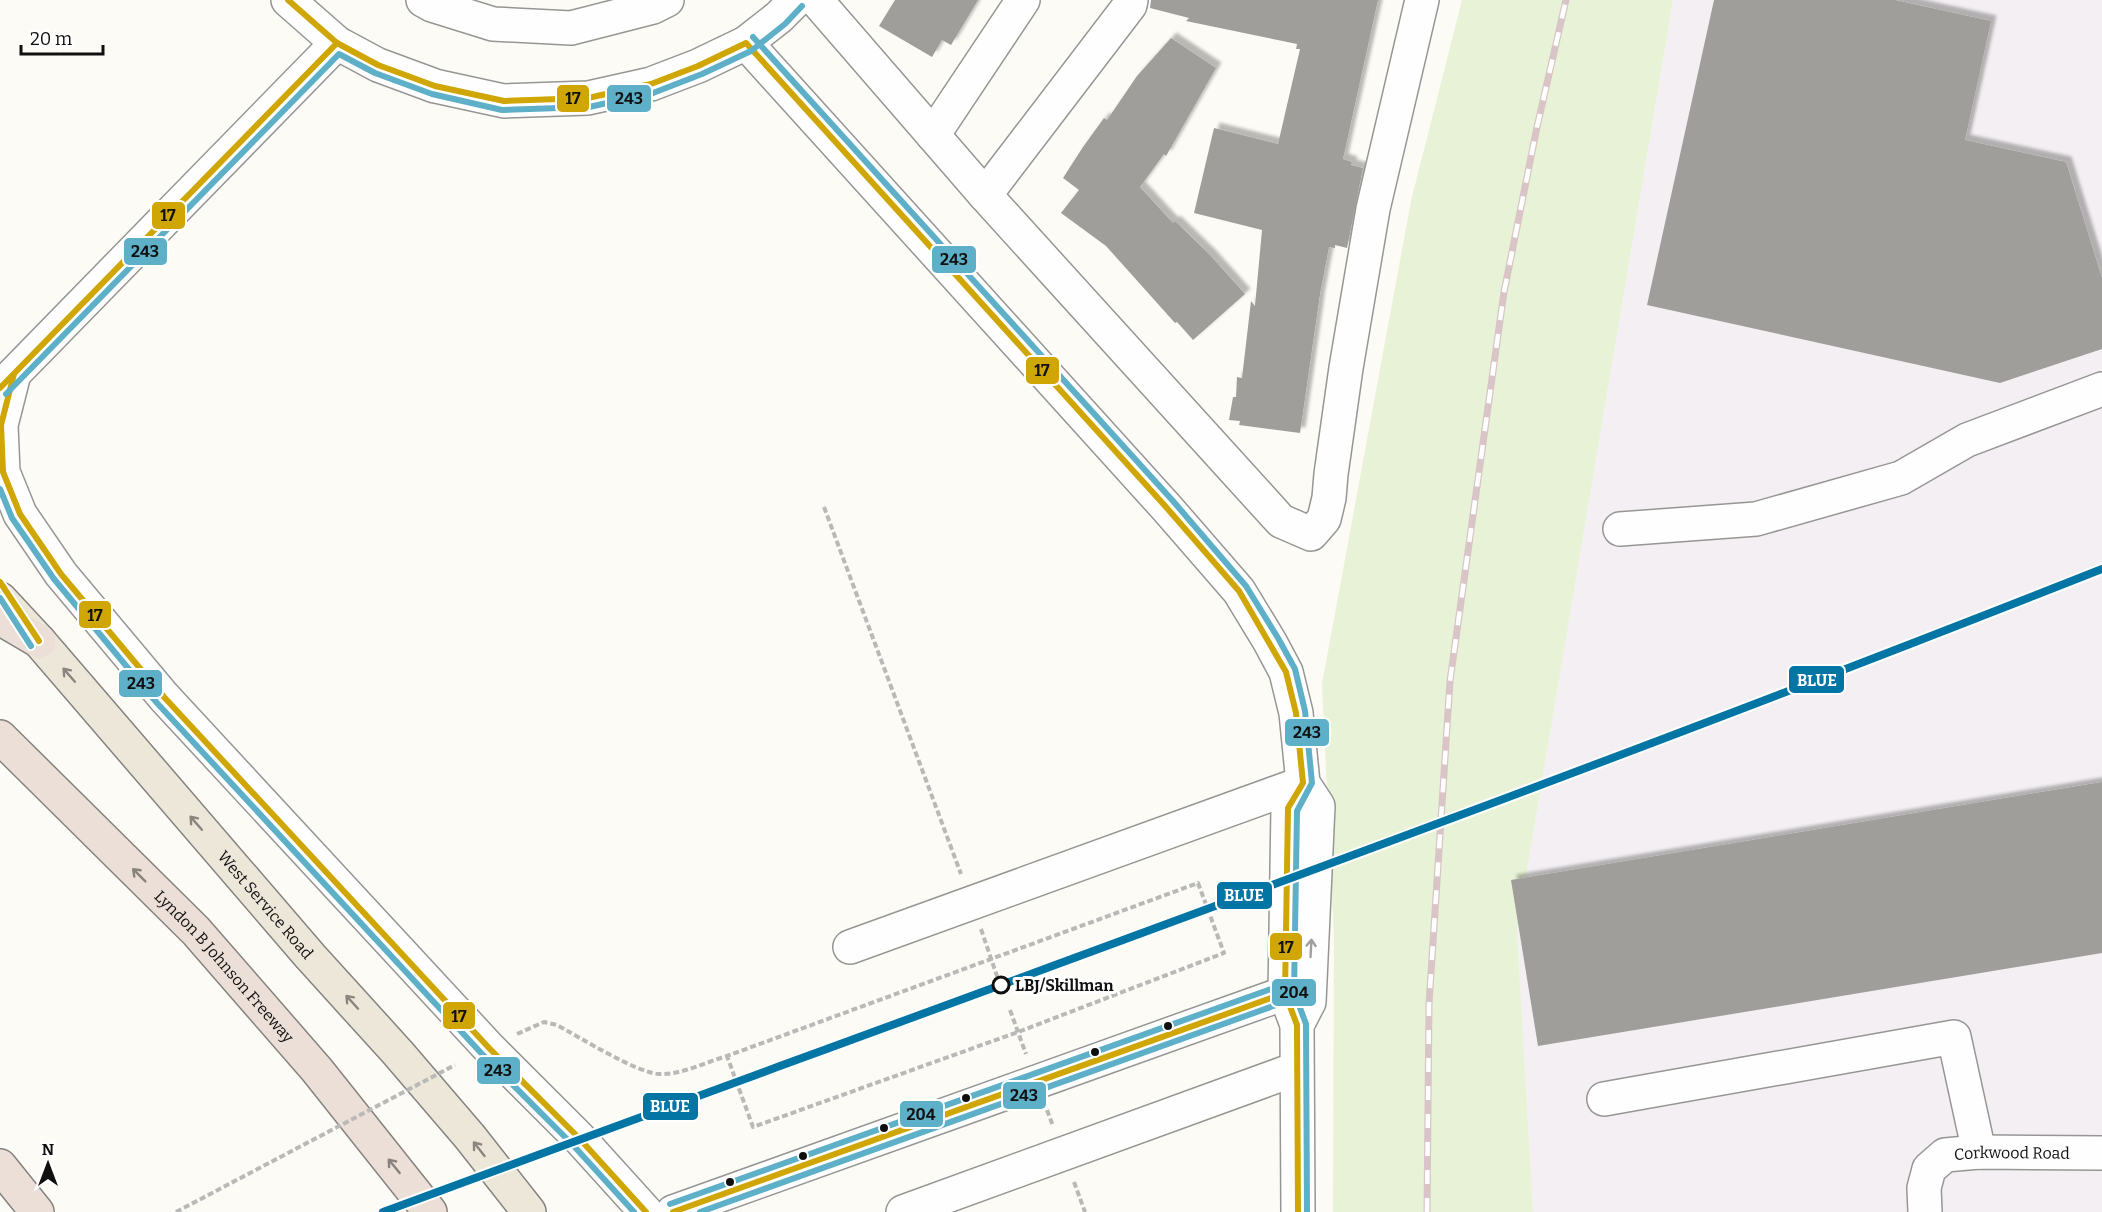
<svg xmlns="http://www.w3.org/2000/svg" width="2102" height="1212" font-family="Bitter,serif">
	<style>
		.industrial { fill: #f3eff2 }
		.green { fill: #e8f2d6 }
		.building { fill: #a09e9b; filter: url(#shadow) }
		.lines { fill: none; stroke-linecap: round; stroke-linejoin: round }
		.minor-casing { stroke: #969694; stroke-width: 36 }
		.major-casing { stroke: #848381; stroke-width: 36 }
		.highway-casing { stroke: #848381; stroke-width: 36 }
		.path { stroke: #b9b9b8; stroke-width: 4; stroke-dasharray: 6 3; stroke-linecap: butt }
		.minor { stroke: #fffefe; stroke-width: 33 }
		.major { stroke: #ede7da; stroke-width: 33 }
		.highway { stroke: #ebdfd7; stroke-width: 33 }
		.rail-casing { stroke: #d9c5c7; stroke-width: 7 }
		.rail { stroke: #fff; stroke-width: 4.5; stroke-dasharray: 14; stroke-linecap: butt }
		.path-bridge { stroke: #b9b9b8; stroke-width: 4; stroke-dasharray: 6 3; stroke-linecap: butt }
		.bus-1-casing { stroke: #fff; stroke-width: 10 }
		.bus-2-casing { stroke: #fff; stroke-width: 10 }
		.bus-3-casing { stroke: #fff; stroke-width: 10 }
		.bus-1 { stroke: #cfa603; stroke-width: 6 }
		.bus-2 { stroke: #5db0c7; stroke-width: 6 }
		.bus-3 { stroke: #5db0c7; stroke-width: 6 }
		.rail-1-casing { stroke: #fff; stroke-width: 12 }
		.rail-1 { stroke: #0275a4; stroke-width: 8 }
		.oneway { stroke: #8a867f }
		.oneway2 { stroke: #88827d }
		.oneway3 { stroke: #9f9f9f }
		.stop-dot { fill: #fff; stroke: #101010; stroke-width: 3 }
		.bus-dot { fill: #101010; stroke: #fff; stroke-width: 2 }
		.labels { text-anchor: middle; stroke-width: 6; stroke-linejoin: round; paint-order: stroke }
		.street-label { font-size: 16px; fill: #101010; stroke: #fff }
		.stop-label { font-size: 16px; font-weight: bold; fill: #101010; stroke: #fff; text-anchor: start }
		.line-badge { stroke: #fff; stroke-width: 2 }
		.badge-label { font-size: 16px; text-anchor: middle; font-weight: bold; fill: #fff }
		.pale-badge-label { font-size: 16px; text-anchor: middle; font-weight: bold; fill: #111 }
	</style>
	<defs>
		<filter id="shadow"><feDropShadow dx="5.5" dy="-5.5" stdDeviation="1.5" flood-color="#0004"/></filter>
	</defs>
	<rect width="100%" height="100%" fill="#fcfbf6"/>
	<polygon class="industrial" points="1673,0 2102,0 2102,1212 1533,1212 1517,930"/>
	<polygon class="green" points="1462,0 1673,0 1517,930 1533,1212 1333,1212 1334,938 1322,684 1411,201"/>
	<g class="building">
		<polygon points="895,0 978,0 951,45 942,40 932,57 879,26"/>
		<polygon points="1151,0 1378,0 1343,159 1352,162 1351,165 1363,168 1347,248 1335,245 1335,248 1329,247 1320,294 1300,433 1239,425 1240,421 1229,420 1233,397 1236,397 1237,377 1242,378 1251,301 1255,306 1262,230 1194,213 1214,128 1278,144 1300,49 1296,49 1297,44 1186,21 1189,18 1150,8"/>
		<polygon points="1714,0 1895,0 1991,21 1965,140 2066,162 2102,278 2102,349 2000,383 1647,305"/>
		<polygon points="1171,38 1216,68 1166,156 1164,154 1140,187 1173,223 1175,221 1210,255 1245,294 1193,340 1177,322 1175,323 1106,246 1061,213 1079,190 1063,178 1083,147 1104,118 1107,120 1137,76"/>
		<polygon points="2102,782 2102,953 1538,1046 1511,880"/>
	</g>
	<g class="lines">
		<g class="minor-casing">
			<g id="minor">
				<polyline points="288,0 337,43 378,65 435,86 504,101 588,98 651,84 698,66 746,43 779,17 796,0"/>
				<polyline points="423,0 432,5 493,24 571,28 653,7 667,0"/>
				<polyline points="816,0 985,195 1281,521 1311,534 1324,519 1329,498 1331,474 1346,368 1373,209 1422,0"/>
				<polyline points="746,43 1166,507 1239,591 1270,642 1286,672 1296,713 1303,783 1318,806 1309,1002 1297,1025"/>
				<polyline points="933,135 1023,0"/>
				<polyline points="985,195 1130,5 1131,0"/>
				<polyline points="14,374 1,425 3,472 20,514 61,574 164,697 489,1048 579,1138 646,1212"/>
				<polyline points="0,388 337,43"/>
				<polyline points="1620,529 1756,519 1901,478 1967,440 2102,389"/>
				<polyline points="850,947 1303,783"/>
				<polyline points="1604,1099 1954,1037 1979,1152"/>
				<polyline points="673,1212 1285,993"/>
				<polyline points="903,1212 1296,1069"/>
				<polyline points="1298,1212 1297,1025 1285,993 1288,808 1303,783"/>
				<path id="s1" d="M1925,1212L1924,1188L1929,1169L1945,1155L1979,1152L2102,1153"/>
			</g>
		</g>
		<g class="major-casing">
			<g id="major">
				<path id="s2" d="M0,599L39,641L310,956L398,1053L470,1137L529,1212"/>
			</g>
		</g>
		<g class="highway-casing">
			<g id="highway">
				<polyline points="0,618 39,641"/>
				<path id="s3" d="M0,737L196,931L317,1070L430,1212"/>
				<polyline points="0,1166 37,1212"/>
			</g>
		</g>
		<g class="path">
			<polyline points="824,507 961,874"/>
			<polyline points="981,929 998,979"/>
			<polyline points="1010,1010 1026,1054"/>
			<path d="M517,1034L544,1022L557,1025C579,1037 637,1073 659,1074C681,1075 706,1062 727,1056L1198,883L1224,953L1018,1032L753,1127L727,1056"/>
			<polyline points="1047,1110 1053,1126"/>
			<polyline points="1074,1182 1085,1212"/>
		</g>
		<use href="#minor" class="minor"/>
		<use href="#major" class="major"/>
		<use href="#highway" class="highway"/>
		<g class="rail-casing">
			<polyline id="rail" points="1427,1212 1429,1004 1450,681 1504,292 1537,127 1566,0"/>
		</g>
		<use href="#rail" class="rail"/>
		<polyline class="path-bridge" points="176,1212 455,1065"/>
		<g class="bus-1-casing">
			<g id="bus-1">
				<polyline points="288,0 337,43 378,65 435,86 504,101 588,98 651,84 698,66 746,43 1166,507 1239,591 1286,672 1296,713 1303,783 1288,808 1285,993 1297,1025 1298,1212"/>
				<polyline points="14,374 1,425 3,472 20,514 61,574 164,697 489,1048 579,1138 646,1212"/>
				<polyline points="0,388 337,43"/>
				<polyline points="0,582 39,641"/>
				<polyline points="673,1212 1285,993"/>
			</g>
		</g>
		<g class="bus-2-casing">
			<g id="bus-2">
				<polyline points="6,394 339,54 375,73 432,94 502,110 589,107 653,93 702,74 751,51 785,24 802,6"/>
				<polyline points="0,489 12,518 54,579 157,703 482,1054 572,1144 634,1212"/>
				<polyline points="0,598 31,646"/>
				<polyline points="700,1212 1290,1000 1294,993 1297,811 1312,783 1305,711 1295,669 1278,638 1246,586 1173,501 753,37"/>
			</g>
		</g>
		<g class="bus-3-casing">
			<polyline id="bus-3" points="670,1204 1285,984 1293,989 1306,1024 1307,1212"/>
		</g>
		<use href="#bus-1" class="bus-1"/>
		<use href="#bus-2" class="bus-2"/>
		<use href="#bus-3" class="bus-3"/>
		<g class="rail-1-casing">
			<path id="rail-1" d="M383,1212C957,1000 1533,794 2102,569"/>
		</g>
		<use href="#rail-1" class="rail-1"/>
	</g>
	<defs><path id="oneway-shaft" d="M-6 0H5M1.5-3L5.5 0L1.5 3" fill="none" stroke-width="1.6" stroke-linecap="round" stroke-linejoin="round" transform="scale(1.5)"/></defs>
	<g class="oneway">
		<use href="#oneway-shaft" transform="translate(69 675) rotate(-131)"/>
		<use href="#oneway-shaft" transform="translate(196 823) rotate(-131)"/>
		<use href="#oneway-shaft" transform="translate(352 1002) rotate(-132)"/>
		<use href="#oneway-shaft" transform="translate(479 1149) rotate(-128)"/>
	</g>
	<g class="oneway2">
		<use href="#oneway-shaft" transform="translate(139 875) rotate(-135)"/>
		<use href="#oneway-shaft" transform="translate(394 1166) rotate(-129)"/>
	</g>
	<use class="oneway3" href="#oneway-shaft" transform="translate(1311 948) rotate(-87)"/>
	<circle class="stop-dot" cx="1001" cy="985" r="8"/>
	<g class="bus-dot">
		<circle cx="1168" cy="1026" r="5"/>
		<circle cx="1095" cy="1052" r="5"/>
		<circle cx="966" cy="1098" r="5"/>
		<circle cx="884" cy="1128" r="5"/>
		<circle cx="803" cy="1156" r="5"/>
		<circle cx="730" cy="1182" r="5"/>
	</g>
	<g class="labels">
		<g class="street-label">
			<text dy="6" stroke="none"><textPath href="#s2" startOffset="405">West Service Road</textPath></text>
			<text dy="6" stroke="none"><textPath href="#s3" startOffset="321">Lyndon B Johnson Freeway</textPath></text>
			<text dy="6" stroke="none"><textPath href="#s1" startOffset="132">Corkwood Road</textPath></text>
		</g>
		<g class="stop-label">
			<text x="1015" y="991">LBJ/Skillman</text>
		</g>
	</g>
	<g class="line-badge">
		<rect x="606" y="84" width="46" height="29" rx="6" fill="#5db0c7"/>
		<rect x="556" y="84" width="34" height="29" rx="6" fill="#cfa603"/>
		<rect x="151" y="201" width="35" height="29" rx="6" fill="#cfa603"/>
		<rect x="123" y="237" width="45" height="29" rx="6" fill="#5db0c7"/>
		<rect x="931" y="245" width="46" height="29" rx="6" fill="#5db0c7"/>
		<rect x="1025" y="356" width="35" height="29" rx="6" fill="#cfa603"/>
		<rect x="78" y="600" width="34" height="29" rx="6" fill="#cfa603"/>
		<rect x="1788" y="665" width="57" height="29" rx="6" fill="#0275a4"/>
		<rect x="118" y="669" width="45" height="29" rx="6" fill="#5db0c7"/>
		<rect x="1284" y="718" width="46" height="29" rx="6" fill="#5db0c7"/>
		<rect x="1216" y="881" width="57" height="29" rx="6" fill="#0275a4"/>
		<rect x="1269" y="932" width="34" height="29" rx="6" fill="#cfa603"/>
		<rect x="1271" y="978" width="46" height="29" rx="6" fill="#5db0c7"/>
		<rect x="442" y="1001" width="34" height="29" rx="6" fill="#cfa603"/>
		<rect x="476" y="1056" width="45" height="29" rx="6" fill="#5db0c7"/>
		<rect x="1002" y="1081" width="45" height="29" rx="6" fill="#5db0c7"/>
		<rect x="642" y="1092" width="57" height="29" rx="6" fill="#0275a4"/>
		<rect x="899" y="1100" width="45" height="28" rx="6" fill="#5db0c7"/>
	</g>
	<g class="badge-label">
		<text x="1817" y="686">BLUE</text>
		<text x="1244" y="901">BLUE</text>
		<text x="670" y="1112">BLUE</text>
	</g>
	<g class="pale-badge-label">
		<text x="629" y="104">243</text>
		<text x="573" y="104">17</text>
		<text x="168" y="221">17</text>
		<text x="145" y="257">243</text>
		<text x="954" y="265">243</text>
		<text x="1042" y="376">17</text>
		<text x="95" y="621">17</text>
		<text x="141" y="689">243</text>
		<text x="1307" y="738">243</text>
		<text x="1286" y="953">17</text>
		<text x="1294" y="998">204</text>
		<text x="459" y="1022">17</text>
		<text x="498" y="1076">243</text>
		<text x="1024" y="1101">243</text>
		<text x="921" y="1120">204</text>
	</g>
	<g transform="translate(48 1164)" stroke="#ffffff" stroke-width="4.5" paint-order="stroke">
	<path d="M0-4.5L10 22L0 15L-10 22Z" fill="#101010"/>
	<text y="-9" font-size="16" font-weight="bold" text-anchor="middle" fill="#101010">N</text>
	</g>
	<path d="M21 45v9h82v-9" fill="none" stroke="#101010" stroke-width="3"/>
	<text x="30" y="45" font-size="18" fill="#101010" stroke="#ffffff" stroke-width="4.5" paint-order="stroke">20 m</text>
</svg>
